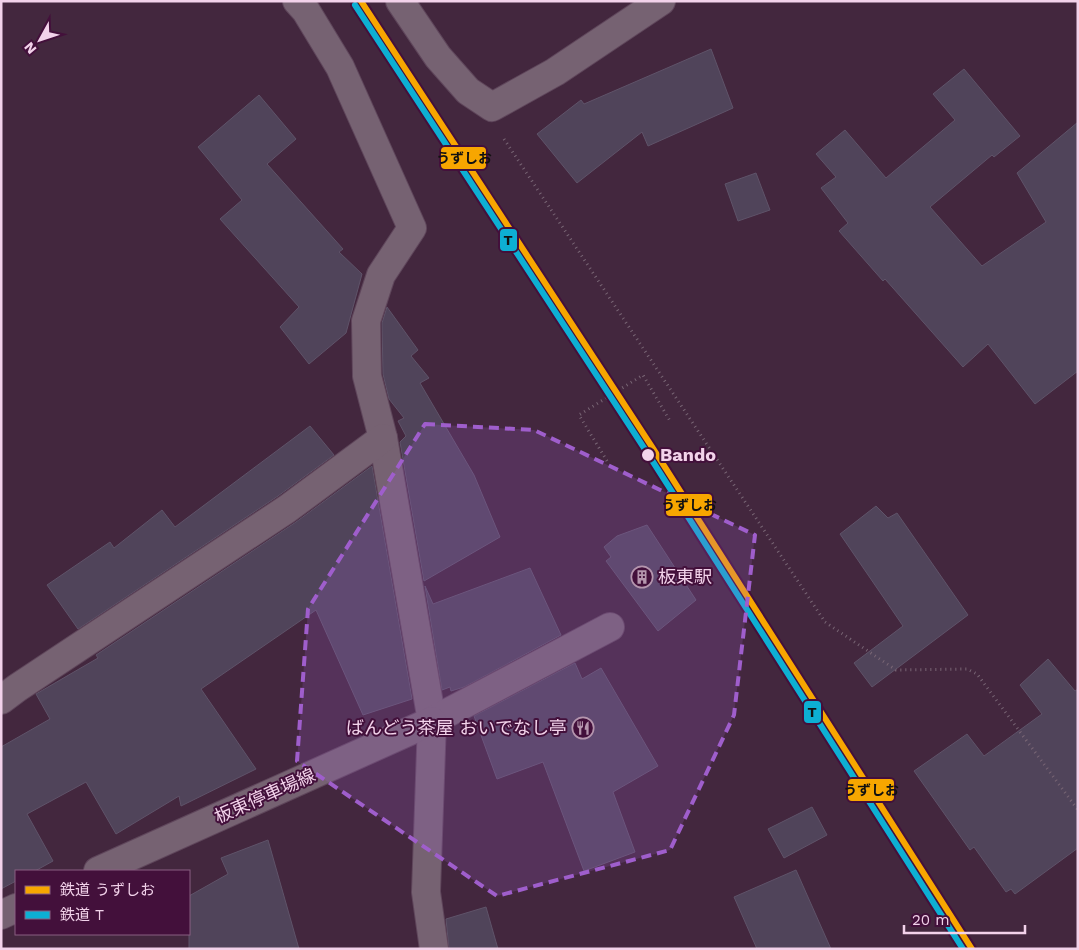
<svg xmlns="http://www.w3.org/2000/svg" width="1079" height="950" font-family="'Work Sans','Noto Sans JP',sans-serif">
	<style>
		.building { fill: #50445a; stroke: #5f5369 }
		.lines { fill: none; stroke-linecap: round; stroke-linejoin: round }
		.minor-casing { stroke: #5f465b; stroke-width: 30 }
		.secondary-casing { stroke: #5f465b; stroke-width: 30 }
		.path { stroke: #796675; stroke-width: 3; stroke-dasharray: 1 4; stroke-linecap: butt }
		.minor { stroke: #766272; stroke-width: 28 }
		.secondary { stroke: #766272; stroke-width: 28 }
		.rail-1-casing { stroke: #43103b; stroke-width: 10 }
		.rail-2-casing { stroke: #43103b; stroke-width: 10 }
		.rail-1 { stroke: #f7a600; stroke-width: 6 }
		.rail-2 { stroke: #0dafd3; stroke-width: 6 }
		.marked { fill: #9f5ecc; fill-opacity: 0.2; stroke: #9f5ecc; stroke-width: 4; stroke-dasharray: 10 6; stroke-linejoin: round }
		.stop-dot { fill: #f2d2ea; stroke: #43103b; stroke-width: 2 }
		.labels { text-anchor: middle; stroke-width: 4; stroke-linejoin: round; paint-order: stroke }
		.stop-label { font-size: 18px; font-weight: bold; fill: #f2d2ea; stroke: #43103b; text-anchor: start }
		.poi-label { font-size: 18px; fill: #f2d2ea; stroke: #43103b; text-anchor: start }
		.street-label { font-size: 18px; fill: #f2d2ea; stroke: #43103b }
		.line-badge { stroke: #43103b; stroke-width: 2 }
		.pale-badge-label { font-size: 14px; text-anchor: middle; font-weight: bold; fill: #111 }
	</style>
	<rect width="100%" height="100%" fill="#43273e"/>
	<g class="building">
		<polygon points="711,49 733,108 648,146 642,132 577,183 537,134 581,100 584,104"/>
		<polygon points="964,69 1020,136 994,157 992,155 930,207 982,266 1046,222 1017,173 1078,122 1078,371 1035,404 988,344 963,367 885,279 883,281 839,231 848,223 821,188 836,177 816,154 845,130 886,178 955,120 933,94"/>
		<polygon points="259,95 296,139 267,164 343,249 339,252 362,274 346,333 309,364 280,327 299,307 220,219 242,200 198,147"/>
		<polygon points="756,173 770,210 738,221 725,184"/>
		<polygon points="387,307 418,350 411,356 429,378 420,383 474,475 500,537 424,581 400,442 406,436 398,421 404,418 389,399 383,374 382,323"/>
		<polygon points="310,426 334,455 278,496 78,629 47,585 110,542 114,548 162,510 175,527"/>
		<polygon points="372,466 412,699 363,715 316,610 201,689 256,769 181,806 179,796 116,834 86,782 27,814 53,861 35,871 16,871 16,881 1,889 1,747 50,719 36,694 98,658 96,655 296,522"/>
		<polygon points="876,506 888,518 897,513 968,615 872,687 854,663 903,626 840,534"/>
		<polygon points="647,525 696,600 658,631 606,561 611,557 604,547 617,536"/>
		<polygon points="530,568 561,635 464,687 451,691 450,687 442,690 425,586 433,604"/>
		<polygon points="1048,659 1075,691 1078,689 1078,848 1015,894 1011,889 1006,892 974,847 970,850 914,771 967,734 984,756 1042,714 1020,685"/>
		<polygon points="575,663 582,679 601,668 658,766 613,792 635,852 584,871 543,762 497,779 474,716"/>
		<polygon points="812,807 827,835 784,858 768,829"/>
		<polygon points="268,840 299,949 189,949 189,896 228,874 221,858"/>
		<polygon points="796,870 831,949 757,949 734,897"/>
		<polygon points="486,907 498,949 449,949 446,919"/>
	</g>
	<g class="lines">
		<g class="minor-casing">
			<g id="minor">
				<polyline points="297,1 306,11 340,67 412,228 381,275 366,321 367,376 383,438 432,721 426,892 434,949"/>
				<polyline points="400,1 438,57 468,91 492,107 555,72 661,1"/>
				<polyline points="1,700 17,688 287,509 383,438"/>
				<polyline points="432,721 610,627"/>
			</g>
		</g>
		<g class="secondary-casing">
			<g id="secondary">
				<polyline points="98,871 432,721"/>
				<polyline points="1,915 16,908"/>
			</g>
		</g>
		<g class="path">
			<polyline points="504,139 825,622 896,670 967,669 977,674 1078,810"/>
			<polyline points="607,461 579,415 643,375 670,421"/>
		</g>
		<use href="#minor" class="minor"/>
		<use href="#secondary" class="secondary"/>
		<g class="rail-1-casing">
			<polyline id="rail-1" points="361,1 654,450 972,949"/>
		</g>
		<g class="rail-2-casing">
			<polyline id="rail-2" points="355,5 648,454 963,949"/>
		</g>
		<use href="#rail-1" class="rail-1"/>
		<use href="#rail-2" class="rail-2"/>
	</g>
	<path class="marked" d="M425,424L534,430L755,535L734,715L670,850L497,896L297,761L308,609Z"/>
	<defs>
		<g id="building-ring" transform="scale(1.125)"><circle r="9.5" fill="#43103b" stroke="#b596ae" stroke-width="1.5"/><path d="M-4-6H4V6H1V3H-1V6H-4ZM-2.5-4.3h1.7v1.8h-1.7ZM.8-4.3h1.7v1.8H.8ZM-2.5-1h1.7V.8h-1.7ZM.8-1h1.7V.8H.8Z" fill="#b596ae"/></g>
		<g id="restaurant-ring" transform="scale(1.125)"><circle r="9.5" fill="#43103b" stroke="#b596ae" stroke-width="1.5"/><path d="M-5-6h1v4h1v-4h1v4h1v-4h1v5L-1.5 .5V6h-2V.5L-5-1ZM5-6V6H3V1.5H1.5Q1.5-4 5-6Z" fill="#b596ae"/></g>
	</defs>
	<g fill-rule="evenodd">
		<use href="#building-ring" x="642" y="577"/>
		<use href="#restaurant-ring" x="583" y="728"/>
	</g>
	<circle class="stop-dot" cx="648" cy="455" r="7"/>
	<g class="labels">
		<g class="stop-label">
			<text x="660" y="461">Bando</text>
		</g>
		<g class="poi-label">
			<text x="658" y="583">板東駅</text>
			<text x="567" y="734" text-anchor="end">ばんどう茶屋 おいでなし亭</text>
		</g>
		<g class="street-label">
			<text transform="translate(265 796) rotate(-24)" y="6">板東停車場線</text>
		</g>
	</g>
	<g class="line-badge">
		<rect x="440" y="146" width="47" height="24" rx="5" fill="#f7a600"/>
		<rect x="499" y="228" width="19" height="24" rx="5" fill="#0dafd3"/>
		<rect x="665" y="493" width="48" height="24" rx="5" fill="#f7a600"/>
		<rect x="803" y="700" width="19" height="24" rx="5" fill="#0dafd3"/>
		<rect x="847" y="778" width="48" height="24" rx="5" fill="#f7a600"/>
	</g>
	<g class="pale-badge-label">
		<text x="464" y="163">うずしお</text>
		<text x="508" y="245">T</text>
		<text x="689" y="510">うずしお</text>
		<text x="812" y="717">T</text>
		<text x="871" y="795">うずしお</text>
	</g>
	<rect width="1079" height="950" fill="none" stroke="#f2d2ea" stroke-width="5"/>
	<rect x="15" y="870" width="175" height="65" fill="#43103b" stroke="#895e81"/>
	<rect x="25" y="886" width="25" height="8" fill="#f7a600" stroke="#895e81"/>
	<text x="60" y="895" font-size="15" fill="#f2d2ea">鉄道 うずしお</text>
	<rect x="25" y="911" width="25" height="8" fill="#0dafd3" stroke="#895e81"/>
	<text x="60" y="920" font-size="15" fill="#f2d2ea">鉄道 T</text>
	<g transform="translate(40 40) rotate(230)" stroke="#43103b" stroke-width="4" paint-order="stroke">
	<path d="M0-4L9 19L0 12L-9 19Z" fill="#f2d2ea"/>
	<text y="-8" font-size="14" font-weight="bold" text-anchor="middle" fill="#f2d2ea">N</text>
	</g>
	<path d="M904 925v8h121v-8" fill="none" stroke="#f2d2ea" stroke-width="2.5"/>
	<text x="912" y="925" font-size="15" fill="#f2d2ea" stroke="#43103b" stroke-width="4" paint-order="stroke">20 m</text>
</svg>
